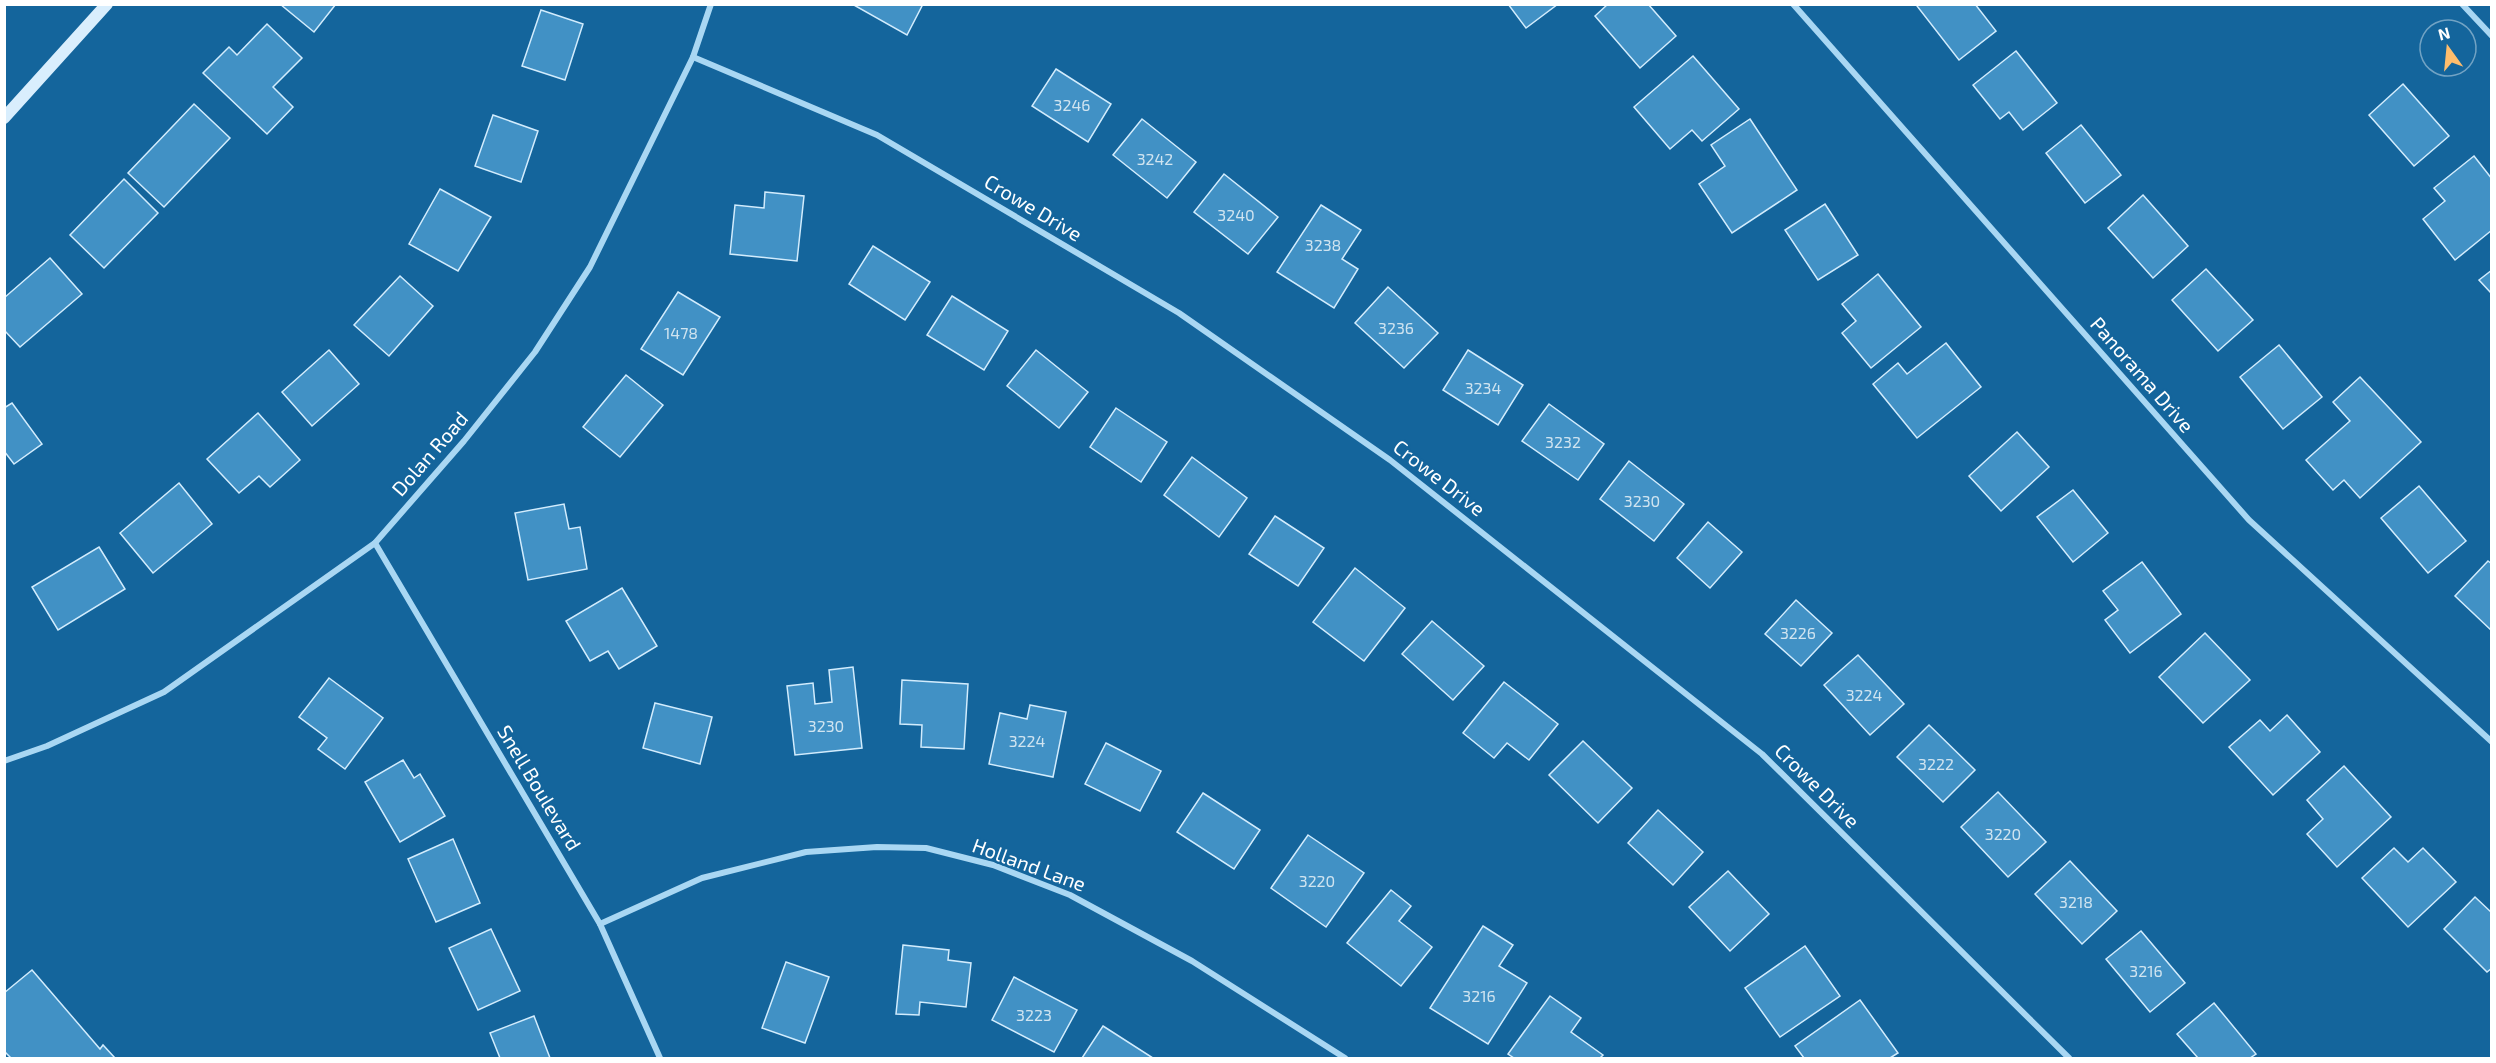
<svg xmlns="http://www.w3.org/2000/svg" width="2496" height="1063" font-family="'Exo 2',sans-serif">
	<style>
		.building { fill: #4191c5; stroke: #d2ecfd; stroke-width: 1.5 }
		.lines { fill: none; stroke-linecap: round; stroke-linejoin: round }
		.street { stroke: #a9d7f3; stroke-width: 6 }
		.secondary { stroke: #d9eefd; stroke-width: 12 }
		.labels { text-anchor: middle; stroke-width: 4.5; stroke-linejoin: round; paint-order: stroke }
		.number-label { font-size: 16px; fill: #d0e4f0 }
		.street-label { font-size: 20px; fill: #fff; stroke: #14659c }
	</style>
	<rect width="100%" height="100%" fill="#14659c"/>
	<g class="building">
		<polygon points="280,4 336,4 314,32"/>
		<polygon points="852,4 923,4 907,35"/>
		<polygon points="1508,4 1558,4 1526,28"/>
		<polygon points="1608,4 1648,4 1676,36 1640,68 1595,16"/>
		<polygon points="1920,4 1975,4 1996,31 1959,60 1917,6"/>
		<polygon points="541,10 583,24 565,80 522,66"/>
		<polygon points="267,24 302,58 273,87 293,107 267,134 203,73 229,47 237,55"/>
		<polygon points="2016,51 2057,103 2023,130 2009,112 2000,119 1973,85"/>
		<polygon points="1693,56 1739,109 1702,141 1692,130 1670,149 1634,107"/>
		<polygon points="1056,69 1111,104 1088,142 1032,106"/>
		<polygon points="2403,84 2449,136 2414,166 2369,115"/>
		<polygon points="194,104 230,138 164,207 128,173"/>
		<polygon points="493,115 538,131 521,182 475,166"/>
		<polygon points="1142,119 1196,162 1167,198 1113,155"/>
		<polygon points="1750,119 1797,190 1732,233 1699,184 1725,166 1711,145"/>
		<polygon points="2081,125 2121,175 2085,203 2046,153"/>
		<polygon points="2474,156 2492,179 2492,230 2455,260 2423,219 2445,201 2434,188"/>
		<polygon points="1224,174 1278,217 1248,254 1194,212"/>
		<polygon points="124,179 158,213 104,268 70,235"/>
		<polygon points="440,189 491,217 458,271 409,244"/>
		<polygon points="765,192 804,196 797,261 730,254 735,205 764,208"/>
		<polygon points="2143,195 2188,246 2153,278 2108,228"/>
		<polygon points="1825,204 1858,255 1818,280 1785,230"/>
		<polygon points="1321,205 1361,230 1342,259 1358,269 1334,308 1277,272"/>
		<polygon points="873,246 930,282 905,320 849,284"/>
		<polygon points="50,258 82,294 20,347 4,330 4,298"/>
		<polygon points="2206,269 2253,320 2218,351 2172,300"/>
		<polygon points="2492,270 2492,294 2479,280"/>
		<polygon points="1878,274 1921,327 1871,368 1842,333 1856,321 1842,304"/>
		<polygon points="400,276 433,306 389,356 354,325"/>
		<polygon points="1388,287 1438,333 1404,368 1355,323"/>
		<polygon points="678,292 720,317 683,375 641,349"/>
		<polygon points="952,296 1008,331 984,370 927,335"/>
		<polygon points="1946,343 1981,387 1917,438 1873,384 1898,363 1907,374"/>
		<polygon points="2279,345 2322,397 2283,429 2240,377"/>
		<polygon points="329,350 359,384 312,426 282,392"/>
		<polygon points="1036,350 1088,392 1059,428 1007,386"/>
		<polygon points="1468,350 1523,385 1498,425 1443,390"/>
		<polygon points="626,375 663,405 620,457 583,427"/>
		<polygon points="2360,377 2421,442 2360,498 2344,480 2333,490 2306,460 2350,421 2333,402"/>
		<polygon points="12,403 42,444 14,464 4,451 4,408"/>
		<polygon points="1549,404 1604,444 1578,480 1522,441"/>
		<polygon points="1116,408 1167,442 1141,482 1090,447"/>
		<polygon points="258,413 300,460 270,487 259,476 239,493 207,459"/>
		<polygon points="2017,432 2049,467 2001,511 1969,476"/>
		<polygon points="1192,457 1247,498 1219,537 1164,495"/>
		<polygon points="1629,461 1684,504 1654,541 1600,499"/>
		<polygon points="179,483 212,524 153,573 120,533"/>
		<polygon points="2419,486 2466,541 2428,573 2381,518"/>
		<polygon points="2073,490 2108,533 2073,562 2037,517"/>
		<polygon points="564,504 569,529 580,527 587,569 528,580 515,513"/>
		<polygon points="1275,516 1324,548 1298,586 1249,554"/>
		<polygon points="1708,522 1742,552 1710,588 1677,558"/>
		<polygon points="99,547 125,589 58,630 32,587"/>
		<polygon points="2488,561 2492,564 2492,631 2455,596"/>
		<polygon points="2142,562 2181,614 2130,653 2105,620 2118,610 2103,591"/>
		<polygon points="1355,568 1405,608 1364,661 1313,622"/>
		<polygon points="622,588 657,646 619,669 608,651 590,661 566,621"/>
		<polygon points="1796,600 1832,633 1801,666 1765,634"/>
		<polygon points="1432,621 1484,666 1453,700 1402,654"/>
		<polygon points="2205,633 2250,680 2203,723 2159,677"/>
		<polygon points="1858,655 1904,704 1870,735 1824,685"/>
		<polygon points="853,667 862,748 795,755 787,686 813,683 815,704 832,702 829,670"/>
		<polygon points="329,678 383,718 345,769 318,749 327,738 299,717"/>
		<polygon points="902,680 968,684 964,749 921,747 922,725 900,724"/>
		<polygon points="1504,682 1558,724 1529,760 1507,743 1494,758 1463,733"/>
		<polygon points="655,703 712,717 700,764 643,748"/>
		<polygon points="1030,705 1066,712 1053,777 989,764 1000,713 1027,719"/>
		<polygon points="2287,715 2320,752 2273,795 2229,747 2260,720 2270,731"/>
		<polygon points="1929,725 1975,770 1943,802 1897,757"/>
		<polygon points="1583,741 1632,788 1598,823 1549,775"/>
		<polygon points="1106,743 1161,771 1140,811 1085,784"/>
		<polygon points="403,760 414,778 420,774 445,816 400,842 365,782"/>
		<polygon points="2344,766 2391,817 2337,867 2307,834 2323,819 2307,800"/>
		<polygon points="1998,792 2046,842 2008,877 1961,827"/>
		<polygon points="1203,793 1260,830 1234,869 1177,832"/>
		<polygon points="1658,810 1703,852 1673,885 1628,843"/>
		<polygon points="1308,835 1364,873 1326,927 1271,888"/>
		<polygon points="453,839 480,903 436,922 408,859"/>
		<polygon points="2394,848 2408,862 2423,848 2456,882 2408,927 2362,878"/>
		<polygon points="2070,861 2117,911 2082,944 2035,894"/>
		<polygon points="1728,871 1769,914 1730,951 1689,907"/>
		<polygon points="1391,890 1411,906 1399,921 1432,947 1401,986 1347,943"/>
		<polygon points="2475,897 2492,913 2492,968 2487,972 2444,929"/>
		<polygon points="1483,926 1513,945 1499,966 1527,983 1488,1044 1430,1008"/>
		<polygon points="491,929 520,991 478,1010 449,948"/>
		<polygon points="2141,931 2185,983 2150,1012 2106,959"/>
		<polygon points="903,945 949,950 948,960 971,963 966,1007 920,1002 919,1015 896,1014"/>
		<polygon points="1805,946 1840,996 1780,1037 1745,988"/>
		<polygon points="786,962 829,977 805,1043 762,1028"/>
		<polygon points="32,970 100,1049 103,1045 115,1058 11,1058 4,1051 4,993"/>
		<polygon points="1014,977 1077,1010 1054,1052 992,1020"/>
		<polygon points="1550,996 1581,1018 1571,1032 1603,1055 1600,1058 1514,1058 1508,1054"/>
		<polygon points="1860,1000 1898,1053 1890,1058 1804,1058 1795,1046"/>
		<polygon points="2214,1003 2256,1054 2250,1058 2198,1058 2177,1034"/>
		<polygon points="534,1016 550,1058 500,1058 490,1033"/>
		<polygon points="1103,1026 1153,1058 1082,1058"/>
	</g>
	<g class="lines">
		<g class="street">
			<polyline points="1793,4 2249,520 2492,742"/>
			<polyline points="2462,4 2492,36"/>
			<polyline points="693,57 877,135 1179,313 1390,460 1762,754 2069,1058"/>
			<polyline points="375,543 600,924 660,1058"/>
			<polyline points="4,761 47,746 164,692 375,543 464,441 535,352 590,267 693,57 711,4"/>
			<polyline points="600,924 702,878 806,852 877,847 926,848 993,865 1070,895 1192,961 1345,1058"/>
		</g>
		<polyline class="secondary" points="4,118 107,4"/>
	</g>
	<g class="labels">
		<g class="number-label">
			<text x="1072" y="111">3246</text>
			<text x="1155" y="165">3242</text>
			<text x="1236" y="221">3240</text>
			<text x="1323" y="251">3238</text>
			<text x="1396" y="334">3236</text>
			<text x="681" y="339">1478</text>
			<text x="1483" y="394">3234</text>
			<text x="1563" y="448">3232</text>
			<text x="1642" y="507">3230</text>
			<text x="1798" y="639">3226</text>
			<text x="1864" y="701">3224</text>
			<text x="826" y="732">3230</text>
			<text x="1027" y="747">3224</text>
			<text x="1936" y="770">3222</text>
			<text x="2003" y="840">3220</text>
			<text x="1317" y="887">3220</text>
			<text x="2076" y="908">3218</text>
			<text x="2146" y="977">3216</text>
			<text x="1479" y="1002">3216</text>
			<text x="1034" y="1021">3223</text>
		</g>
		<g class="street-label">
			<text transform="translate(1033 208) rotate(31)" y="7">Crowe Drive</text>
			<text transform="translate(2142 375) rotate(49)" y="7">Panorama Drive</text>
			<text transform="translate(430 454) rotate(-49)" y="7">Dolan Road</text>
			<text transform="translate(1439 478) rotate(38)" y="7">Crowe Drive</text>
			<text transform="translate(1817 786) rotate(45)" y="7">Crowe Drive</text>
			<text transform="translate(539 788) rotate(59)" y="7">Snell Boulevard</text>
			<text transform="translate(1029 865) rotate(20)" y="7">Holland Lane</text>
		</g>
	</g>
	<rect width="2496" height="1063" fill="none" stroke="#ffffff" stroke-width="12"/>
	<g transform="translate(2448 48) rotate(345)"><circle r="28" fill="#14659c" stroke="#72a3c4" stroke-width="1.5"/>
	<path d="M0-4.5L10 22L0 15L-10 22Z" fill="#ffbd6c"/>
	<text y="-9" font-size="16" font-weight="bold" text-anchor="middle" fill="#ffffff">N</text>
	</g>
</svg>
